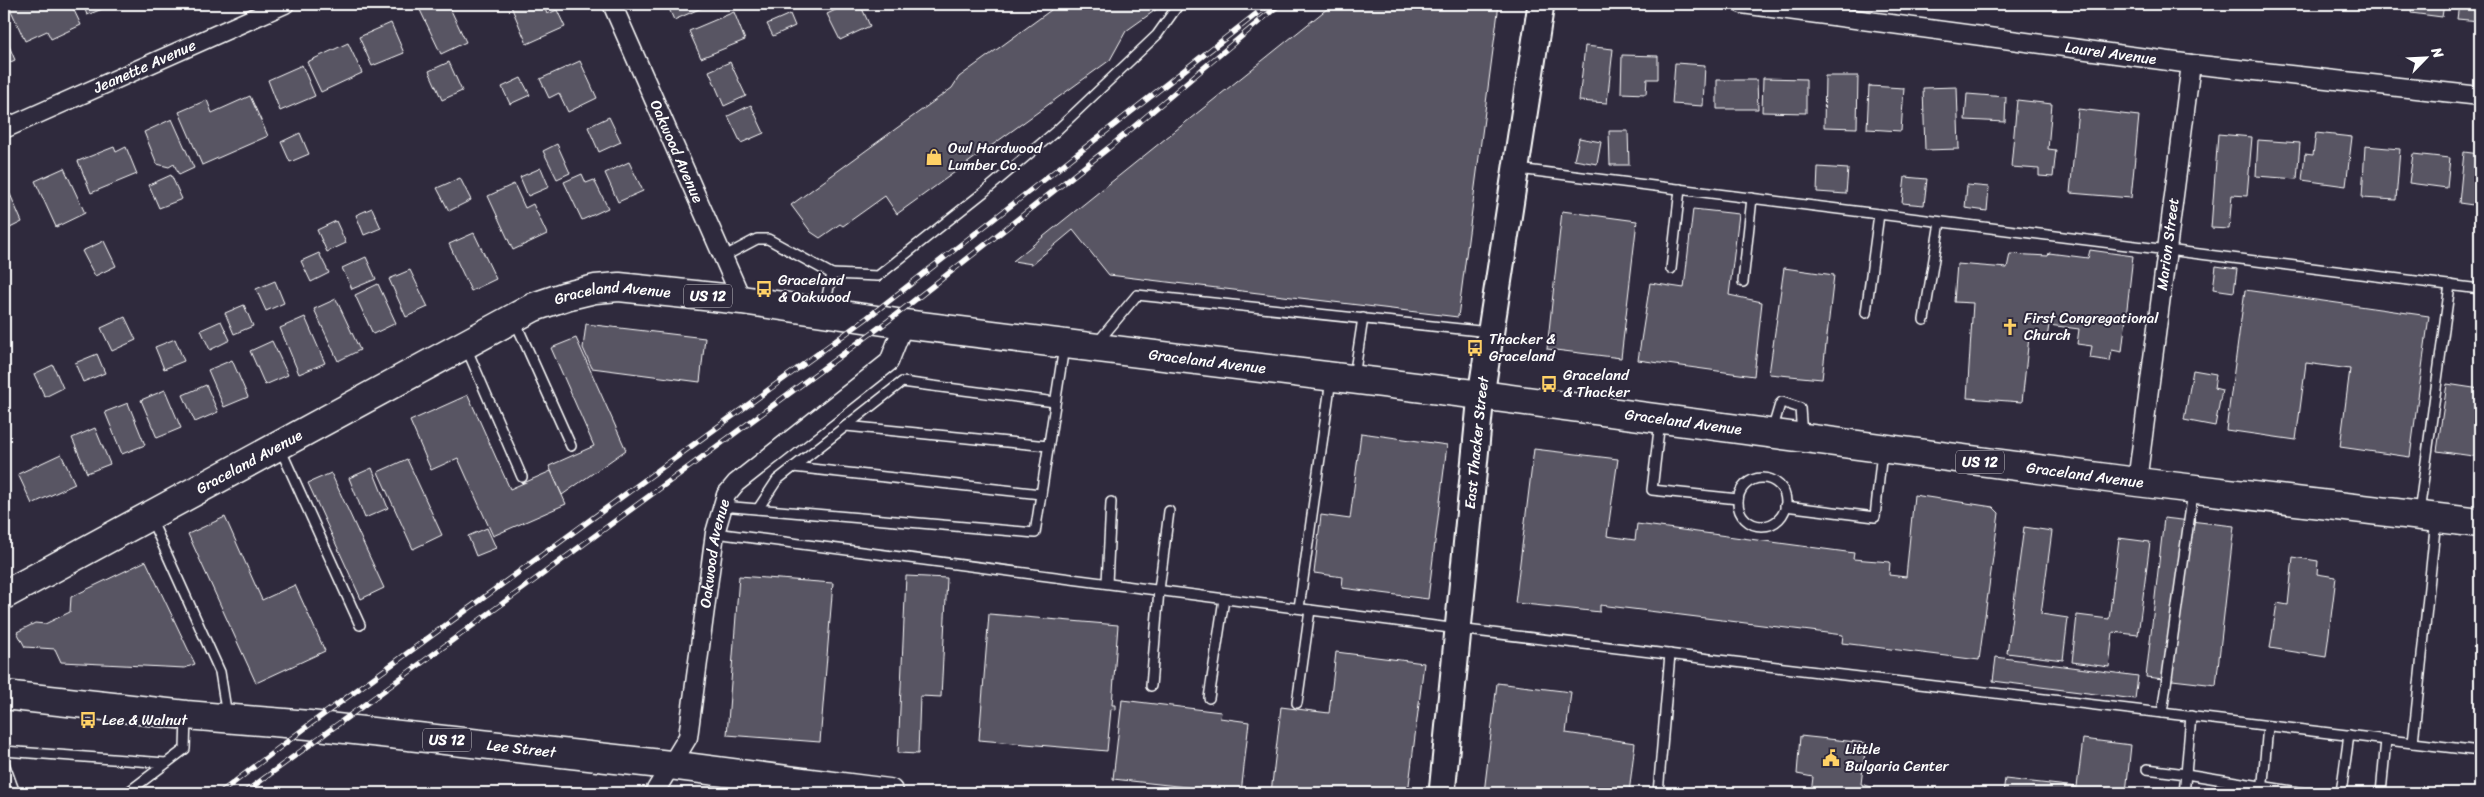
<svg xmlns="http://www.w3.org/2000/svg" width="2484" height="797" font-family="Sriracha,sans-serif">
	<style>
		.building { fill: #595564; stroke: #fff }
		.lines { fill: none; stroke-linecap: round; stroke-linejoin: round }
		.lane-casing { stroke: #fff; stroke-width: 12 }
		.street-casing { stroke: #fff; stroke-width: 21 }
		.secondary-casing { stroke: #fff; stroke-width: 29 }
		.primary-casing { stroke: #fff; stroke-width: 31 }
		.lane { stroke: #2f2a3d; stroke-width: 9 }
		.street { stroke: #2f2a3d; stroke-width: 18 }
		.secondary { stroke: #2f2a3d; stroke-width: 25 }
		.primary { stroke: #2f2a3d; stroke-width: 28 }
		.rail-casing { stroke: #fff; stroke-width: 5.5 }
		.rail { stroke: #2f2a3d; stroke-width: 4; stroke-dasharray: 11; stroke-linecap: butt }
		.labels { text-anchor: middle; stroke-width: 4; stroke-linejoin: round; paint-order: stroke }
		.shield { fill: #2f2a3d; stroke: #c1bfc5; stroke-width: 1 }
		.shield-label { font-size: 14px; font-weight: bold; fill: #fff }
		.street-label { font-size: 15px; fill: #fff; stroke: #2f2a3d }
		.poi-label { font-size: 15px; fill: #fff; stroke: #2f2a3d; text-anchor: start }
	</style>
	<rect width="100%" height="100%" fill="#2f2a3d"/>
	<filter id="ink" filterUnits="userSpaceOnUse"><feTurbulence type="fractalNoise" baseFrequency=".02" numOctaves="2"/><feDisplacementMap in="SourceGraphic" scale="10" xChannelSelector="R" yChannelSelector="G"/><feConvolveMatrix kernelMatrix="1 2 1 2 8 2 1 2 1" color-interpolation-filters="sRGB"/></filter>
	<g filter="url(#ink)">
		<g class="building">
			<polygon points="8,4 71,4 81,25 51,39 47,31 25,41"/>
			<polygon points="83,4 115,4 87,15"/>
			<polygon points="434,4 448,4 466,42 441,54 420,10"/>
			<polygon points="510,4 543,4 547,14 557,10 565,27 527,44"/>
			<polygon points="667,4 706,4 706,6 674,20"/>
			<polygon points="848,4 860,4 870,26 840,40 827,14"/>
			<polygon points="1055,4 1164,4 1126,31 1110,60 897,214 885,196 843,226 840,224 820,238 811,232 791,205 952,88 959,77 1051,10"/>
			<polygon points="1333,4 1499,4 1458,317 1109,275 1073,230 1032,264 1013,261"/>
			<polygon points="2351,4 2393,4 2392,8 2351,7"/>
			<polygon points="2412,4 2444,4 2442,17 2411,13"/>
			<polygon points="2459,4 2480,4 2480,21 2457,19"/>
			<polygon points="734,12 745,40 701,58 689,31"/>
			<polygon points="790,14 795,26 773,36 767,24"/>
			<polygon points="391,23 404,53 372,66 359,37"/>
			<polygon points="4,34 15,60 4,65"/>
			<polygon points="348,43 362,73 321,92 307,62"/>
			<polygon points="1585,46 1613,49 1607,103 1579,101"/>
			<polygon points="1622,55 1658,56 1658,79 1647,79 1646,94 1621,93"/>
			<polygon points="580,61 597,98 568,112 559,93 549,98 540,79"/>
			<polygon points="449,62 462,91 442,100 429,71"/>
			<polygon points="730,62 746,96 724,106 709,71"/>
			<polygon points="1675,63 1705,65 1703,106 1672,104"/>
			<polygon points="302,65 315,96 280,111 268,80"/>
			<polygon points="1825,76 1858,76 1857,128 1824,127"/>
			<polygon points="521,78 530,95 510,104 502,87"/>
			<polygon points="1763,78 1806,79 1806,113 1762,112"/>
			<polygon points="1717,80 1757,80 1758,109 1717,109"/>
			<polygon points="1869,86 1904,88 1901,131 1867,129"/>
			<polygon points="1957,87 1959,149 1925,150 1923,88"/>
			<polygon points="1967,94 2006,97 2005,122 1965,120"/>
			<polygon points="250,96 268,136 202,165 179,112 207,100 212,113"/>
			<polygon points="2017,100 2052,104 2048,149 2056,150 2053,177 2039,176 2039,169 2011,167"/>
			<polygon points="751,105 764,133 741,143 728,116"/>
			<polygon points="2078,109 2139,116 2131,198 2070,193"/>
			<polygon points="609,117 621,142 599,152 588,127"/>
			<polygon points="172,119 194,168 179,175 174,164 169,167 157,164 144,132"/>
			<polygon points="1609,131 1628,131 1629,165 1610,165"/>
			<polygon points="300,133 309,154 290,162 281,142"/>
			<polygon points="2316,133 2352,137 2346,186 2302,180 2305,154 2313,155"/>
			<polygon points="2218,134 2252,137 2247,196 2232,195 2229,229 2211,228"/>
			<polygon points="1579,138 1601,142 1597,164 1574,160"/>
			<polygon points="2258,140 2300,143 2297,179 2256,176"/>
			<polygon points="557,144 570,173 557,179 543,151"/>
			<polygon points="2365,146 2400,149 2396,200 2362,198"/>
			<polygon points="114,147 116,152 126,147 137,174 91,193 78,161"/>
			<polygon points="2464,152 2480,154 2480,206 2459,203"/>
			<polygon points="2413,154 2450,158 2447,188 2409,183"/>
			<polygon points="629,162 643,191 618,202 605,173"/>
			<polygon points="1818,167 1848,169 1846,194 1817,192"/>
			<polygon points="64,168 85,213 56,227 35,181"/>
			<polygon points="541,168 549,187 528,196 520,177"/>
			<polygon points="582,174 586,183 594,180 608,208 582,220 564,182"/>
			<polygon points="171,175 182,199 159,208 149,185"/>
			<polygon points="1905,177 1927,179 1924,205 1902,203"/>
			<polygon points="460,178 471,200 449,211 437,188"/>
			<polygon points="514,184 525,208 533,204 547,234 513,250 488,196"/>
			<polygon points="1967,185 1989,187 1987,211 1965,208"/>
			<polygon points="10,194 22,222 4,231 4,197"/>
			<polygon points="372,208 381,228 364,235 356,215"/>
			<polygon points="1693,209 1739,214 1729,295 1762,302 1754,376 1638,360 1650,283 1684,288"/>
			<polygon points="1562,211 1637,221 1621,358 1547,349"/>
			<polygon points="336,221 346,243 327,252 317,230"/>
			<polygon points="474,233 496,279 471,291 449,244"/>
			<polygon points="104,241 116,266 95,276 82,251"/>
			<polygon points="2090,250 2133,256 2122,352 2112,350 2110,361 2090,358 2092,346 2077,344 2079,329 2049,325 2047,338 2029,337 2022,402 1967,398 1973,303 1954,302 1957,264 2007,268 2010,254 2048,256 2049,253 2088,258"/>
			<polygon points="319,253 329,273 311,282 301,261"/>
			<polygon points="366,257 376,279 352,289 342,268"/>
			<polygon points="2216,266 2237,269 2234,292 2213,289"/>
			<polygon points="1784,268 1834,275 1822,379 1769,374"/>
			<polygon points="410,270 428,307 406,317 389,279"/>
			<polygon points="275,281 284,303 266,311 256,289"/>
			<polygon points="378,284 396,323 373,334 355,295"/>
			<polygon points="2245,290 2429,316 2410,457 2340,447 2350,369 2306,363 2296,440 2226,430"/>
			<polygon points="336,299 360,350 338,361 314,309"/>
			<polygon points="244,305 253,326 234,334 225,313"/>
			<polygon points="125,317 136,340 112,351 101,328"/>
			<polygon points="305,317 325,363 299,374 280,328"/>
			<polygon points="221,321 230,340 210,350 201,330"/>
			<polygon points="586,324 705,338 700,382 592,368 583,348"/>
			<polygon points="576,338 626,450 562,495 549,466 594,446 551,348"/>
			<polygon points="175,339 184,361 164,369 155,347"/>
			<polygon points="272,341 288,375 265,385 250,351"/>
			<polygon points="97,354 105,373 83,382 75,363"/>
			<polygon points="232,360 248,397 224,407 208,370"/>
			<polygon points="53,365 63,388 45,397 34,374"/>
			<polygon points="2193,370 2216,374 2214,388 2222,390 2215,426 2184,420"/>
			<polygon points="2447,384 2480,389 2480,457 2437,451"/>
			<polygon points="206,385 218,412 195,422 183,395"/>
			<polygon points="165,390 181,428 157,438 141,400"/>
			<polygon points="468,395 510,489 551,471 566,504 493,536 458,458 431,470 410,421"/>
			<polygon points="128,403 145,445 122,454 105,412"/>
			<polygon points="95,428 110,464 87,473 72,438"/>
			<polygon points="1361,433 1447,445 1428,599 1342,588 1343,577 1314,573 1321,515 1350,519"/>
			<polygon points="1534,449 1618,459 1607,536 1635,540 1637,524 1854,553 1853,559 1890,562 1889,575 1906,577 1914,495 1993,507 1999,513 1979,660 1842,643 1843,635 1600,605 1600,612 1515,603"/>
			<polygon points="61,454 75,484 32,504 18,474"/>
			<polygon points="407,459 442,535 413,549 378,472"/>
			<polygon points="372,468 388,508 365,518 349,478"/>
			<polygon points="331,473 384,588 361,599 308,483"/>
			<polygon points="225,517 262,600 295,585 325,651 256,683 188,534"/>
			<polygon points="2164,518 2234,526 2216,685 2146,677"/>
			<polygon points="2024,527 2052,531 2041,614 2068,618 2063,660 2007,653"/>
			<polygon points="487,528 496,548 476,556 468,536"/>
			<polygon points="2119,538 2150,542 2138,635 2113,632 2109,667 2072,662 2077,615 2109,619"/>
			<polygon points="2293,557 2318,561 2317,574 2336,577 2326,657 2270,648 2277,603 2288,605"/>
			<polygon points="146,561 195,664 185,668 61,662 55,649 25,647 17,632 35,623 45,624 70,612 71,597"/>
			<polygon points="739,576 833,583 820,742 727,735"/>
			<polygon points="906,576 947,578 941,697 920,696 918,754 898,753"/>
			<polygon points="989,614 1118,625 1112,705 1115,705 1115,710 1111,709 1107,751 979,740"/>
			<polygon points="1336,652 1424,663 1408,793 1271,793 1281,707 1329,713"/>
			<polygon points="1996,657 2138,676 2135,699 1993,681"/>
			<polygon points="1497,683 1571,692 1566,733 1635,743 1629,793 1484,793"/>
			<polygon points="1122,700 1221,712 1220,718 1249,722 1241,793 1113,779"/>
			<polygon points="1800,736 1866,743 1861,784 1875,788 1875,793 1811,793 1813,777 1797,774"/>
			<polygon points="2083,739 2131,745 2126,793 2003,793 2005,779 2077,787"/>
		</g>
		<g class="lines">
			<g class="lane-casing">
				<g id="lane">
					<polyline points="1518,169 2480,289"/>
					<polyline points="723,257 757,239 768,239 832,274"/>
					<polyline points="1671,269 1680,189"/>
					<polyline points="1743,282 1752,198"/>
					<polyline points="824,309 832,274 878,276 984,192 1056,131 1157,35 1179,4"/>
					<polyline points="1866,313 1879,214"/>
					<polyline points="1924,320 1940,222"/>
					<polyline points="515,321 571,446"/>
					<polyline points="1097,343 1137,295 1489,332"/>
					<polyline points="466,347 522,477"/>
					<polyline points="1354,377 1363,318"/>
					<polyline points="1660,421 1652,490 1738,499"/>
					<polyline points="846,426 1048,446"/>
					<polyline points="1772,431 1780,404 1782,402 1800,408 1802,436"/>
					<polyline points="280,448 360,625"/>
					<polyline points="793,467 1041,494"/>
					<circle cx="1762" cy="502" r="24"/>
					<polyline points="722,506 1035,533 1064,347"/>
					<polyline points="1785,506 1875,517 1882,451"/>
					<polyline points="758,509 777,480 902,382 1055,402"/>
					<polyline points="2419,513 2450,285"/>
					<polyline points="151,519 220,672 227,716"/>
					<polyline points="715,533 1458,629 2480,751"/>
					<polyline points="1107,583 1111,502"/>
					<polyline points="1299,608 1331,379"/>
					<polyline points="1151,686 1159,590 1169,511"/>
					<polyline points="1209,698 1224,599"/>
					<polyline points="1297,703 1310,610"/>
					<polyline points="2162,713 2193,492"/>
					<polyline points="2191,716 2186,774 2304,793"/>
					<polyline points="2413,743 2436,519"/>
					<polyline points="4,751 166,763"/>
					<polyline points="4,763 15,793"/>
					<polyline points="2147,769 2186,774 2184,793"/>
					<polyline points="127,793 185,749 186,717"/>
					<polyline points="1658,793 1670,654"/>
					<polyline points="2262,793 2268,726"/>
					<polyline points="2341,793 2349,735"/>
					<polyline points="2381,793 2386,740"/>
				</g>
			</g>
			<g class="street-casing">
				<g id="street">
					<path id="s1" d="M612,4L742,300"/>
					<path id="s2" d="M1742,4L2191,64L2480,96"/>
					<path id="s3" d="M4,129L285,4"/>
					<path id="s4" d="M2137,482L2191,64"/>
					<path id="s5" d="M654,793L688,737L715,533L726,495L736,483L889,362L904,324"/>
				</g>
			</g>
			<g class="secondary-casing">
				<g id="secondary">
					<path id="s6" d="M1442,793L1481,395L1541,4"/>
				</g>
			</g>
			<g class="primary-casing">
				<g id="primary">
					<path id="s7" d="M4,595L534,307L566,296L595,289L619,287L742,300L904,324L1481,395L2137,482L2480,523"/>
					<path id="s8" d="M4,695L186,715L309,725L670,765L889,793"/>
				</g>
			</g>
			<use href="#lane" class="lane"/>
			<use href="#street" class="street"/>
			<use href="#secondary" class="secondary"/>
			<use href="#primary" class="primary"/>
			<g class="rail-casing">
				<g id="rail">
					<polyline points="220,793 309,725 867,318 1269,4"/>
					<polyline points="244,793 888,321 1111,146 1280,4"/>
				</g>
			</g>
			<use href="#rail" class="rail"/>
		</g>
	</g>
	<defs>
		<g id="shop-bare" transform="scale(1.35)"><path d="M-5-2.5h2.3a2.7 3.5 0 0 1 5.4 0H5L5.5 6h-11ZM-1.5-2.5h3a1.5 2.3 0 0 0-3 0Z" fill="#ffd166" stroke="#2f2a3d" stroke-width="2.5" paint-order="stroke"/></g>
		<g id="bus-bare" transform="scale(1.35)"><path d="M-5-6H5V4H4V6H2V4H-2V6H-4V4H-5ZM-3.5-4V0h7V-4ZM-3.5 1.2v1.5H-2V1.2ZM2 1.2v1.5H3.5V1.2Z" fill="#ffd166" stroke="#2f2a3d" stroke-width="2.5" paint-order="stroke"/></g>
		<g id="church-bare" transform="scale(1.35)"><path d="M-1.2-6h2.4v3.5h3.3v2.4h-3.3V6h-2.4V-.1h-3.3v-2.4h3.3Z" fill="#ffd166" stroke="#2f2a3d" stroke-width="2.5" paint-order="stroke"/></g>
		<g id="civic-bare" transform="scale(1.35)"><path d="M-.6-6.5H3V-4.5H.6V-3L4-1V1h2V6H-6V1h2V-1L-.6-3ZM-1.2 2.5V6h2.4V2.5Z" fill="#ffd166" stroke="#2f2a3d" stroke-width="2.5" paint-order="stroke"/></g>
	</defs>
	<g fill-rule="evenodd">
		<use href="#shop-bare" x="934" y="157"/>
		<use href="#bus-bare" x="764" y="289"/>
		<use href="#church-bare" x="2010" y="327"/>
		<use href="#bus-bare" x="1475" y="348"/>
		<use href="#bus-bare" x="1549" y="384"/>
		<use href="#bus-bare" x="88" y="720"/>
		<use href="#civic-bare" x="1831" y="758"/>
	</g>
	<g class="labels">
		<g class="shield">
			<rect x="684" y="284.5" width="48" height="23" rx="4"/>
			<rect x="1956" y="450.5" width="48" height="23" rx="4"/>
			<rect x="423" y="728.5" width="48" height="23" rx="4"/>
		</g>
		<g class="shield-label">
			<text x="708" y="301">US 12</text>
			<text x="1980" y="467">US 12</text>
			<text x="447" y="745">US 12</text>
		</g>
		<g class="street-label">
			<text dy="5" stroke="none"><textPath href="#s2" startOffset="372">Laurel Avenue</textPath></text>
			<text dy="5" stroke="none"><textPath href="#s3" startOffset="154">Jeanette Avenue</textPath></text>
			<text dy="5" stroke="none"><textPath href="#s1" startOffset="161">Oakwood Avenue</textPath></text>
			<text dy="5" stroke="none"><textPath href="#s4" startOffset="240">Marion Street</textPath></text>
			<text dy="5" stroke="none"><textPath href="#s7" startOffset="684">Graceland Avenue</textPath></text>
			<text dy="5" stroke="none"><textPath href="#s7" startOffset="1284">Graceland Avenue</textPath></text>
			<text dy="5" stroke="none"><textPath href="#s7" startOffset="1764">Graceland Avenue</textPath></text>
			<text dy="5" stroke="none"><textPath href="#s6" startOffset="352">East Thacker Street</textPath></text>
			<text dy="5" stroke="none"><textPath href="#s7" startOffset="279">Graceland Avenue</textPath></text>
			<text dy="5" stroke="none"><textPath href="#s7" startOffset="2169">Graceland Avenue</textPath></text>
			<text dy="5" stroke="none"><textPath href="#s5" startOffset="251">Oakwood Avenue</textPath></text>
			<text dy="5" stroke="none"><textPath href="#s8" startOffset="520">Lee Street</textPath></text>
		</g>
		<g class="poi-label">
			<text x="948" y="153">Owl Hardwood<tspan x="948" dy="17">Lumber Co.</tspan></text>
			<text x="778" y="285">Graceland<tspan x="778" dy="17">&amp; Oakwood</tspan></text>
			<text x="2024" y="323">First Congregational<tspan x="2024" dy="17">Church</tspan></text>
			<text x="1489" y="344">Thacker &amp;<tspan x="1489" dy="17">Graceland</tspan></text>
			<text x="1563" y="380">Graceland<tspan x="1563" dy="17">&amp; Thacker</tspan></text>
			<text x="102" y="725">Lee &amp; Walnut</text>
			<text x="1845" y="754">Little<tspan x="1845" dy="17">Bulgaria Center</tspan></text>
		</g>
	</g>
	<rect width="2484" height="797" fill="none" stroke="#2f2a3d" stroke-width="20"/>
	<rect x="10" y="10" width="2464" height="777" fill="none" stroke="#fff" stroke-width="2" filter="url(#ink)"/>
	<g transform="translate(2426 58) rotate(66)" stroke="#2f2a3d" stroke-width="4" paint-order="stroke">
	<path d="M0-4L9 19L0 12L-9 19Z" fill="#ffffff"/>
	<text y="-8" font-size="14" font-weight="bold" text-anchor="middle" fill="#ffffff">N</text>
	</g>
</svg>
